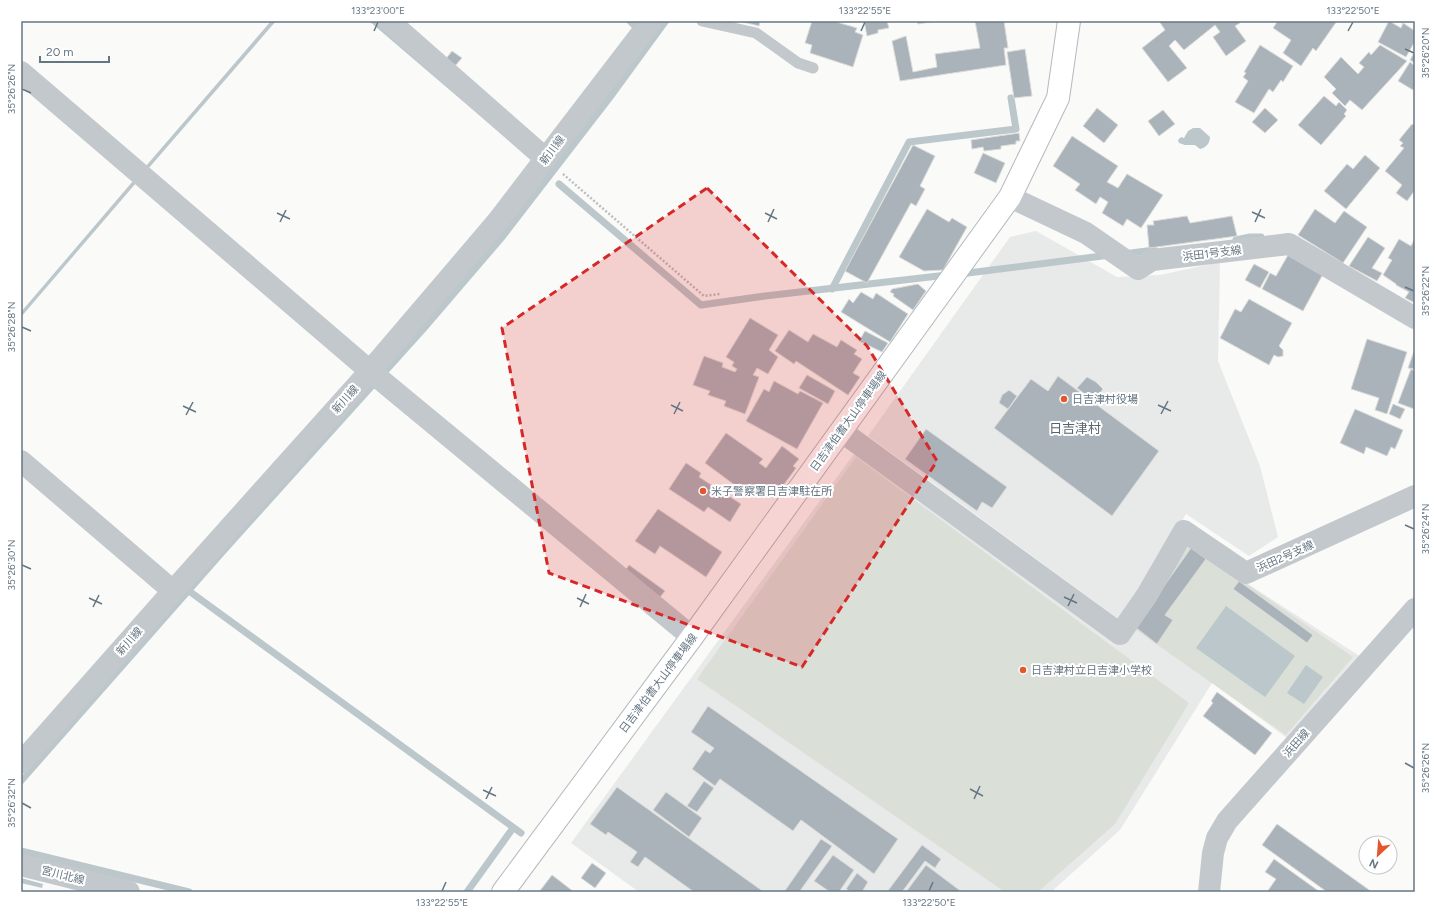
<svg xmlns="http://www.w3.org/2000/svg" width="1436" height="913" font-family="Figtree,'Noto Sans JP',sans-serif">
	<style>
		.built { fill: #e8e9e9 }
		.green { fill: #dadfd7 }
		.water { fill: #bbc7cb }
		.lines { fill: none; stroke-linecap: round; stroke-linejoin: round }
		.stream { stroke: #bbc7cb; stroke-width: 7 }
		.building { fill: #aab3b9; stroke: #dcdcda }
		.secondary-casing { stroke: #b3babf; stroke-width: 24 }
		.path { stroke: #bbbfc2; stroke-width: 2.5; stroke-dasharray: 2 2; stroke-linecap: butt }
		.lane { stroke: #c3c8cc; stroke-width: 11 }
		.street { stroke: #c3c8cc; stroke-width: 22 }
		.secondary { stroke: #fff; stroke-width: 22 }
		.marked { fill: #d62828; fill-opacity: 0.2; stroke: #d62828; stroke-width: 3; stroke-dasharray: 8 5; stroke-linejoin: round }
		.ticks { fill: none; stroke: #657683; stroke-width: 1.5 }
		.poi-dot { fill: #e4572e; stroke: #fff; stroke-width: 1.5 }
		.labels { text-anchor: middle; stroke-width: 4; stroke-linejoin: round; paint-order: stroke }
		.street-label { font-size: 11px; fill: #657683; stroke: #fff }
		.poi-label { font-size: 11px; fill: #657683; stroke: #fff; text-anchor: start }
		.quarter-label { font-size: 13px; fill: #57646e; stroke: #fff }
		.neatline { fill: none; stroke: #657683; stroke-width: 1.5 }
		.ticks-label { font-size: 10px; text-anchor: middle; fill: #657683 }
	</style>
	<rect width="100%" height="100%" fill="#fafaf8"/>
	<g class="built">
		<polygon points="1036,231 1117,277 1160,275 1220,262 1218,361 1260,466 1278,537 1249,556 1186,514 1141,590 1120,620 868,436 1010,237"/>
		<polygon points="856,451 1120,642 1189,544 1248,584 1361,657 1287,738 1212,683 1120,830 1051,892 639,892 571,843"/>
	</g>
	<g class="green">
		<polygon points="856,457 1189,703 1115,824 1038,892 1005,892 697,679"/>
		<polygon points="1190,545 1353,657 1286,735 1132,627"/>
	</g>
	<g class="water">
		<polygon points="271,21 276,21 148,169 146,166"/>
		<polygon points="369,21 375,21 530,154 528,157"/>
		<polygon points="661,21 670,21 613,99 505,239 427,330 227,552 21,786 21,777 84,705"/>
		<path d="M1193,128H1200L1210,137C1210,143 1206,148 1200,149L1195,145H1185L1179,143L1178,140L1181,137L1184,138L1188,131Z"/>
		<polygon points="133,181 136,183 21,317 21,312"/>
		<polygon points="1226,606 1295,656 1265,697 1196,648"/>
		<polygon points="1306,665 1323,677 1304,704 1287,693"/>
		<polygon points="21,878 43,884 42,888 21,883"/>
	</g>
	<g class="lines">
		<g class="stream">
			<polyline points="630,21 636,27"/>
			<polyline points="559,184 701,305 765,296 947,275"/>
			<polyline points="1236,240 1250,237 1261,237"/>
			<polyline points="1124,254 1154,250"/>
			<polyline points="960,274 1110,255"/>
			<polyline points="832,289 909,142 1016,129 1011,98"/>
			<polyline points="189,591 521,833"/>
			<polyline points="21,851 189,892"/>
			<polyline points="467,892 513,828"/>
		</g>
	</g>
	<g class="building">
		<polygon points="739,21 760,21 759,26"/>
		<polygon points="812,21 814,22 815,21 833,21 857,28 855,32 863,35 853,67 810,53 812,45 805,43"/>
		<polygon points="864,21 887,21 889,28 878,30 878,33 867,36"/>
		<polygon points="917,21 936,21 918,24"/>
		<polygon points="975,21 1004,21 1008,48 1004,48 1006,65 900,81 892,41 906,36 913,72 937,67 935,54 980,48"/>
		<polygon points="1159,21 1238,21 1240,23 1235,26 1246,41 1226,56 1213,37 1220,32 1215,25 1184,50 1175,40 1169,46 1187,68 1168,82 1142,48 1165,30"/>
		<polygon points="1276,21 1337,21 1316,51 1313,48 1301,66 1283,53 1291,40 1273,28 1277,22"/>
		<polygon points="1389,21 1401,28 1403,23 1415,31 1415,41 1406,57 1378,42"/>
		<polygon points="1260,45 1293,66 1283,82 1281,80 1273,92 1269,89 1254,113 1235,102 1248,81 1243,77 1246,73 1244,72"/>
		<polygon points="1380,45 1407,61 1362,110 1350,100 1345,106 1332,93 1336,89 1324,77 1341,57 1358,74 1364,67 1359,63 1369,52 1371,55"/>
		<polygon points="1025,49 1032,96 1014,98 1007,52"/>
		<polygon points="452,51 462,58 454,67 445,60"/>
		<polygon points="1415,51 1415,63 1410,60"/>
		<polygon points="1410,62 1415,66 1415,87 1413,90 1398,81"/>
		<polygon points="1324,96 1336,106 1339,102 1347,110 1344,114 1346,116 1321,145 1298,125"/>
		<polygon points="1097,108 1118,125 1104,143 1083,126"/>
		<polygon points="1265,108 1278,120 1265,133 1252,122"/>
		<polygon points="1163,110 1175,124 1159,136 1148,121"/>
		<polygon points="1415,123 1415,190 1407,201 1396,193 1402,185 1385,171 1404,148 1400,146 1403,143 1399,140 1412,124 1413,125"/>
		<polygon points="1019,133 1020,141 1016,141 1016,144 1001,146 1001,149 984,151 983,147 972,149 971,140"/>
		<polygon points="1072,136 1118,166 1107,182 1118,188 1127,174 1163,195 1141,228 1127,219 1123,226 1102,213 1108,202 1100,197 1096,204 1075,190 1080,184 1053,166"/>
		<polygon points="913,145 935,156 920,186 925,189 916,206 911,203 867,283 845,271"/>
		<polygon points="983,153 1005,163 996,183 974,173"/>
		<polygon points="1365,155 1380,168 1346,209 1324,191 1347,164 1353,169"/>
		<polygon points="927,209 949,222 952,218 967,227 943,270 924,271 899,257"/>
		<polygon points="1315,209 1335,223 1344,211 1367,227 1343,263 1298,235"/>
		<polygon points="1187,216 1190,223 1232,216 1237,236 1149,248 1147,225 1154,225 1153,221"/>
		<polygon points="1368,237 1385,248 1372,268 1382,273 1377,281 1349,266"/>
		<polygon points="1399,239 1411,246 1414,240 1415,241 1415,303 1405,298 1409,292 1396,285 1396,284 1383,275 1392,260 1388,258"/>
		<polygon points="1288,255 1323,274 1303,311 1262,289 1270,273 1276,276"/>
		<polygon points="1254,264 1269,272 1260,288 1245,280"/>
		<polygon points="918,284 926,291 913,310 893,296 894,294 890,292 892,289"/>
		<polygon points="861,292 873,299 876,293 908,314 890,342 841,312 849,299 853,303"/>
		<polygon points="1249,299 1292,323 1279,346 1283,350 1283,356 1278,357 1274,355 1269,365 1220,338 1235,309 1241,312"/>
		<polygon points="750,318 778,335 769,350 778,357 768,374 757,368 753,375 759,377 745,414 724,406 726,401 708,395 710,391 693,385 704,356 723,363 722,367 735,372 737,369 732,366 734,362 726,357"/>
		<polygon points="789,330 808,342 813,334 837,347 841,340 857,350 854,354 862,359 853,373 860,377 848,395 796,361 794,364 775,351"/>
		<polygon points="865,331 888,343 882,352 859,341"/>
		<polygon points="1367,339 1407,352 1387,414 1375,410 1379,398 1351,389"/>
		<polygon points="1414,351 1415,366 1414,369 1408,368"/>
		<polygon points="1411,369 1414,371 1415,369 1414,409 1398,403"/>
		<polygon points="807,375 835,391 828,404 799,388"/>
		<polygon points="1058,376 1159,451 1112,516 994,428 1031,379 1048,391"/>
		<polygon points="1087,377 1096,382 1103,389 1094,401 1077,388"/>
		<polygon points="774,381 798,394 800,391 823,403 797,449 746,421 764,389 769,392"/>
		<polygon points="1009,390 1017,396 1008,409 999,403 1002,395"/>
		<polygon points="1393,404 1405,409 1400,419 1389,414"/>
		<polygon points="1355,409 1403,430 1395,449 1391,447 1387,456 1366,447 1364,454 1340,443"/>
		<polygon points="926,429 1007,487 992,508 982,502 977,511 905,459"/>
		<polygon points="726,433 763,459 759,463 766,468 782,446 799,459 793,466 796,468 774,498 763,491 764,489 760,486 751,497 705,463"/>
		<polygon points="686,463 701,473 699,477 741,504 730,522 708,507 704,512 669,489"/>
		<polygon points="658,509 722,552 706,577 660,546 655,554 635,541"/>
		<polygon points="1191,548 1206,559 1165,615 1173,620 1157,644 1135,627"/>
		<polygon points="629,565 665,591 660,597 625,571"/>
		<polygon points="1239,581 1313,635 1307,643 1233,589"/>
		<polygon points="1217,692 1272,733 1255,755 1203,716 1213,703 1211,701"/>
		<polygon points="708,706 898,839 874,874 801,820 793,831 720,779 715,786 692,769 705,750 710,753 714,748 691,732"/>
		<polygon points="704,781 714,788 697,812 687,806"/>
		<polygon points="617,787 764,892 694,892 645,857 638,867 630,862 637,852 608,832 606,835 590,824"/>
		<polygon points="666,792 702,818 689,837 653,810"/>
		<polygon points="1277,824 1372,892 1327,892 1262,845"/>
		<polygon points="821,839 832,846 800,891 802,892 784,892"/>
		<polygon points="922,845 941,859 935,868 925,861 902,892 887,892"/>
		<polygon points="833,855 854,870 839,892 830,892 814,881"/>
		<polygon points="1274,859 1320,892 1267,892 1276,879 1265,872"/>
		<polygon points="592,863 606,873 595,888 581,878"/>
		<polygon points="926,865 962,892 906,892"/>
		<polygon points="857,873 868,882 862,892 851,892 846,889"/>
		<polygon points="552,875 574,892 539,892"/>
	</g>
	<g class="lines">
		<g class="secondary-casing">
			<polyline id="secondary" points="503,892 692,637 1010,197 1058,98 1069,21"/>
		</g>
		<polyline class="path" points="563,174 704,296 720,294"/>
		<polyline class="lane" points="702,21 756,33 798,63 813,68"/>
		<g class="street">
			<polyline points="389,21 546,159"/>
			<polyline points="21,72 370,371 692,637"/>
			<polyline points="1010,197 1086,233 1138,269 1152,260 1289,244 1415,318"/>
			<polyline points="841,431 1120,634 1147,595 1184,531 1246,573 1415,496"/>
			<polyline points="21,461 173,591"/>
			<polyline points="21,763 173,591 370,371 497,222 651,21"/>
			<polyline points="21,865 129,892"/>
			<polyline points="1209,892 1213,853 1217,838 1227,821 1415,609"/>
		</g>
		<use href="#secondary" class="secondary"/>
	</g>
	<path class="marked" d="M707,188L867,346L937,461L802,667L549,573L502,328Z"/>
	<path class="ticks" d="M374,31L378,22M861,31L865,22M1348,31L1353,22M1405,49L1414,53M22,89L31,93M1252,212L1265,218M277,213L290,219M765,213L777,219M280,222L286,210M768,222L774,209M1255,222L1261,209M1405,287L1414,291M22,327L31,331M671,405L683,411M1158,405L1171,411M183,406L196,412M674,414L680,402M1161,414L1168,401M186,415L193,402M1405,525L1414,529M22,565L31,569M1064,597L1077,603M89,598L102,604M577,598L589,604M1068,606L1074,594M93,607L99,595M580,607L586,594M1405,763L1414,768M970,789L983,796M483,790L496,796M486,799L492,787M974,799L980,786M22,803L31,808M442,891L446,882M929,891L933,882"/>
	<g class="poi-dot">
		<circle cx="1064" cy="399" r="4"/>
		<circle cx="703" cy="491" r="4"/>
		<circle cx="1023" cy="670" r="4"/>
	</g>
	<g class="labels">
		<g class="street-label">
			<text transform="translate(552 150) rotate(-53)" y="4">新川線</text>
			<text transform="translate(1212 253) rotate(-7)" y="4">浜田1号支線</text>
			<text transform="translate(345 399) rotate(-48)" y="4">新川線</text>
			<text transform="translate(848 421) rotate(-54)" y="4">日吉津伯耆大山停車場線</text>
			<text transform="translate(1285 556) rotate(-24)" y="4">浜田2号支線</text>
			<text transform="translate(129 641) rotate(-49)" y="4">新川線</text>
			<text transform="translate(658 683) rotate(-53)" y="4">日吉津伯耆大山停車場線</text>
			<text transform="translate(1296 743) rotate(-49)" y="4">浜田線</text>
			<text transform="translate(63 875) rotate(14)" y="4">宮川北線</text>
		</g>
		<g class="poi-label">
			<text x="1072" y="403">日吉津村役場</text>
			<text x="711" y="495">米子警察署日吉津駐在所</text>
			<text x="1031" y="674">日吉津村立日吉津小学校</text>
		</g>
		<g class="quarter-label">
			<text x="1075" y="433">日吉津村</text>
		</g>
	</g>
	<rect width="1436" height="913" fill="none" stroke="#ffffff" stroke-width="44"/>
	<g transform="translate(1378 855) rotate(206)"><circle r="19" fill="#ffffff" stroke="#c1c8cd"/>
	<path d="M0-3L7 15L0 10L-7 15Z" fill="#e4572e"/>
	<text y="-6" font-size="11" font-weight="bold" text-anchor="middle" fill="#657683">N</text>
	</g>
	<path d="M40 56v6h69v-6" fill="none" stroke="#657683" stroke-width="2"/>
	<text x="46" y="56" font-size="12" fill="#657683" stroke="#ffffff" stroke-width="3" paint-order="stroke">20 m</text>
	<rect x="22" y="22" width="1392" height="869" class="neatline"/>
	<g class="ticks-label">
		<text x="378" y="14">133°23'00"E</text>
		<text x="865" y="14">133°22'55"E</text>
		<text x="1353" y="14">133°22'50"E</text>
		<text transform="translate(1425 53) rotate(-90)" y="4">35°26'20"N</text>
		<text transform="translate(11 89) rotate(-90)" y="4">35°26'26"N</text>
		<text transform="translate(1425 291) rotate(-90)" y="4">35°26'22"N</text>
		<text transform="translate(11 327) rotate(-90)" y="4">35°26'28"N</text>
		<text transform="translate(1425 529) rotate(-90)" y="4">35°26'24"N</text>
		<text transform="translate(11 565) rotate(-90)" y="4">35°26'30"N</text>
		<text transform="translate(1425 768) rotate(-90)" y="4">35°26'26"N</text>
		<text transform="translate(11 803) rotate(-90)" y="4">35°26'32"N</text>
		<text x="442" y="906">133°22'55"E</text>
		<text x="929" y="906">133°22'50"E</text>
	</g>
</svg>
